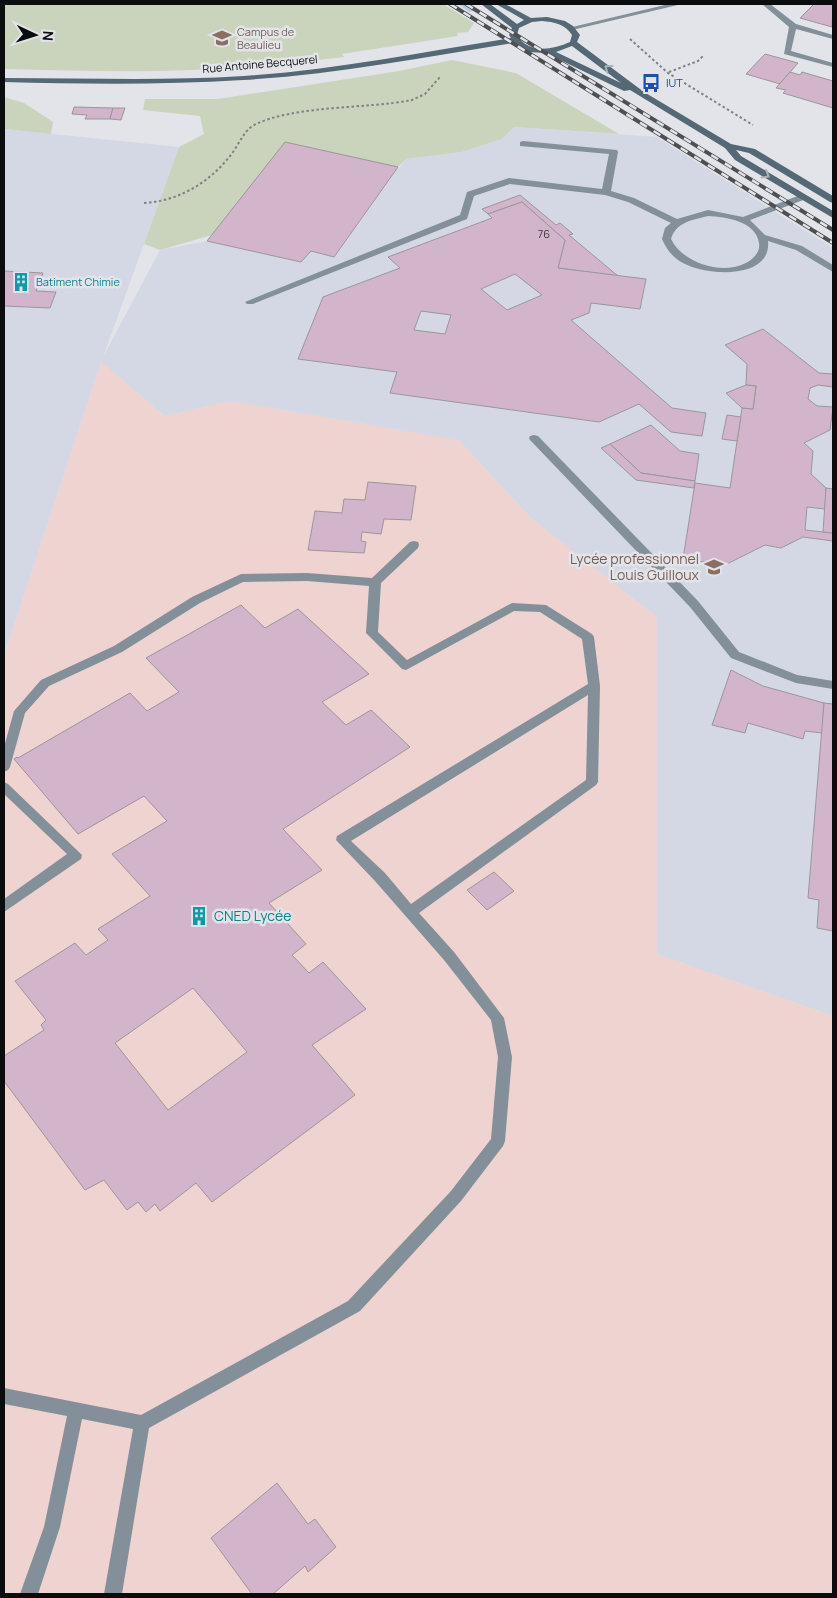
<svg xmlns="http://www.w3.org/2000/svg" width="837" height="1598" font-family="Manrope,sans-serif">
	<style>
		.commercial { fill: #eed3d0 }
		.built { fill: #d3d8e4 }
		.green { fill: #cad4bd }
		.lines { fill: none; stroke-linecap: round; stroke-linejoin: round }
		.stream { fill: #b4cce6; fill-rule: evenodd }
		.building { fill: #d2b5cb; stroke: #9b969a; fill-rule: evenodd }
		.path { stroke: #7f8184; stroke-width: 2; stroke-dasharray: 2.5 2.5; stroke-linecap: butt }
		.lane { fill: #839099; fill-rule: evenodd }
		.street { fill: #839099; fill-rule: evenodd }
		.secondary { fill: #556875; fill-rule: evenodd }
		.rail-casing { stroke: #4d4f51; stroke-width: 4 }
		.rail { stroke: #e2e4e9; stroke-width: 2.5; stroke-dasharray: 8; stroke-linecap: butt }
		.oneway { stroke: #aab2bb }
		.labels { text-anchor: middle; stroke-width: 5; stroke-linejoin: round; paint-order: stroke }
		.far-education-label { font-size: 11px; fill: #785e54; stroke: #e2e4e9; text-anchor: start }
		.far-street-label { font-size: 11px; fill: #0b0c0d; stroke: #e2e4e9 }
		.far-transit-label { font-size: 11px; fill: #164399; stroke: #e2e4e9; text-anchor: start }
		.number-label { font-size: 11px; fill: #3d363c }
		.far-culture-label { font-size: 11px; fill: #0d838f; stroke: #e2e4e9; text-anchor: start }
		.education-label { font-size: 14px; fill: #785e54; stroke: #e2e4e9; text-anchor: end }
		.culture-label { font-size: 14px; fill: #0d838f; stroke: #e2e4e9; text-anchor: start }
	</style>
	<rect width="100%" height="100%" fill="#e2e4e9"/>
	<polygon class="commercial" points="101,362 165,416 231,401 459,440 531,518 657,617 657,954 833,1016 833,1594 4,1594 4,655"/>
	<polygon class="built" points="514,127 657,137 833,248 833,1016 657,954 657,617 531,518 459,440 231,401 165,416 101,362 4,655 4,129 179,147 103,357 160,250 207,241 285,142 399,168 406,159 462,152 502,139"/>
	<g class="green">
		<path d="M4,4H443L474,23L468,32L457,33L458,36L342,54L344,57C301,62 258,67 214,69C144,73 74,71 4,69Z"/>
		<polygon points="452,60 516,73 619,134 514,127 502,139 462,152 406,159 396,169 397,167 285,142 212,235 160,250 144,244 179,147 204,134 200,116 143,110 145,99 218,99 399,71"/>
		<polygon points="4,97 24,103 53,122 51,134 4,129"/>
	</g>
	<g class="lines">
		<polygon class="stream" points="458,4 467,4 476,10 469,12"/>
	</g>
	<g class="building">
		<polygon points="814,4 833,4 832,27 800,18"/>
		<polygon points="765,54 798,63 780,84 746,74"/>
		<polygon points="790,72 800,75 802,72 833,81 833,108 783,93 786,90 776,88"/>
		<polygon points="74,107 113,108 110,119 85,119 87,115 72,114"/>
		<polygon points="113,108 125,108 121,120 110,119"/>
		<polygon points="285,142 398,167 334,257 311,251 301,262 207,241"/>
		<polygon points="520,195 556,225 560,223 573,234 569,235 618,276 558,268 565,240 522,202 488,214 482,209"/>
		<path d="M522,202L565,240L558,268L646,279L640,309L591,303L589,313L571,320L672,408L706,413L702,436L671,432L639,404L599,422L390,393L397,372L298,359L323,297L400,268L388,257L492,218L488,214ZM515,274L542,295L507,310L481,289ZM421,311L451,315L445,334L414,330Z"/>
		<polygon points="4,271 43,273 36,291 56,292 50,308 4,306"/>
		<polygon points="763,329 819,373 833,374 833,387 818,385 810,388 808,399 817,406 833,407 830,430 804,443 813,451 811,474 826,488 825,509 807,507 805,530 833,533 833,541 803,537 781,548 765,545 725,565 683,559 695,483 730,488 742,408 753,409 756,386 746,385 747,364 725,345"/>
		<polygon points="746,385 756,386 753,409 742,408 726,393"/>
		<polygon points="727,415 741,417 737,441 722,439"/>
		<polygon points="651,425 680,451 699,454 695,481 641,473 610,444"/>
		<polygon points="610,444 641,473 695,481 694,488 636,480 601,448"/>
		<polygon points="368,482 416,486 411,520 384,519 381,534 362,532 361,541 366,542 364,553 308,550 315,511 342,513 344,499 365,500"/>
		<polygon points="826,488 833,489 833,533 823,532"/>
		<path d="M241,605L265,628L298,609L369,674L322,702L346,725L371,710L410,747L283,829L322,870L269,903L306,944L292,955L309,973L323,962L366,1009L312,1045L355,1095L212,1202L196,1183L160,1211L155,1204L146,1212L138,1202L127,1210L104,1180L85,1190L4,1081V1056L44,1030L41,1025L46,1020L15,981L75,943L86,955L108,940L98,929L150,896L112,854L167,821L144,796L78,834L14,759L17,757L18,758L130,693L147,711L179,692L146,658ZM193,988L247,1052L168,1110L115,1043Z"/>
		<polygon points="731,670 763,686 824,703 822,733 805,731 803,739 748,723 745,733 712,725"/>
		<polygon points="824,703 833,704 833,931 817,928 819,900 808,898"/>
		<polygon points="494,872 514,891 487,910 467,890"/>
		<polygon points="277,1483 308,1524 315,1519 336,1547 308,1572 305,1566 273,1594 252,1594 211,1538"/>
	</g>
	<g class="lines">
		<g class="path">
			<polyline points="630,39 668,73 753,125"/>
			<polyline points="669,72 698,61 703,56"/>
			<path d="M144,203C180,201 212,181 233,152C240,142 244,131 254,125C294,105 367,109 412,100L425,94L440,77"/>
		</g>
		<g class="lane">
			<path d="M523,141L617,150L618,152L611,191L634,198L677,219L708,210L743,217L800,195H806V199L750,220L765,235L802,246L833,265V272L796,250L768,241C772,282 699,276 678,260C670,254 666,248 662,239L665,228L671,223L628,202L605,195L510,184L474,196L467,219L253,304H247L245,302L460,215L467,192L509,178L602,189L609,154L520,146V142ZM708,216C726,217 756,221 759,243C760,248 758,253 754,257C732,279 683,265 671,239C676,222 692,220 708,216Z"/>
			<polygon points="534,435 538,436 698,601 739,652 797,675 833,681 833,689 796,683 731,658 690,607 530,440 529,438 530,436"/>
			<path d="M414,541L418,542L419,545L418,548L381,583L378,632L407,660L512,603L546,605L592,634L594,637L600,686L598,782L596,785L419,913L454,952L504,1018L512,1057L505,1141L503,1146L461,1201L360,1311L149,1428L122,1594H104L133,1429L82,1419L60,1527L38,1594H20L44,1527L67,1416L4,1404V1388L141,1415L348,1301L451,1191L491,1139L498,1057L491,1020L444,960L375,881L336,840L337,836L588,684L582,639L540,612L514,611L406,670L402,669L366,633L369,586L307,581L243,582L200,603L122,652L49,686L25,713L10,767L8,770L4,772V747L14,711L41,680L114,646L192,597L241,574L307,573L372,578L410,542ZM588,695L586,780L411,904L385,873L351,841Z"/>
			<polygon points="4,782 8,784 82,855 81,859 4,912 4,899 67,854 4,794"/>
		</g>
		<g class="street">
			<polygon points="669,4 682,4 572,30 568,28"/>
			<polygon points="762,4 770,4 796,24 833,35 833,39 796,29 791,51 833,63 833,67 784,54 789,27"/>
		</g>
		<path class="secondary" d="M481,4H490L517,24L524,20L496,4H505L531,18L547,17L565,21L573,26L580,35L577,42L644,92L731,144L755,149L833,196V203L830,202L749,153L736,150L741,156L833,211V218L735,160L725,148L630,90L624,91L546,53L528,52L521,49L513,43C424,57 333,75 243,80C163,85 83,84 4,82V78C84,78 164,81 244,76C333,70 422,52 511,38L509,35L512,28ZM542,21C554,22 565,24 572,35L570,42C552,50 528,54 517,35L519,28L532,22ZM572,46L621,83L556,52Z"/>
		<g class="rail-casing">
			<g id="rail">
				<polyline points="450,4 833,243"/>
				<polyline points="466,4 833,230"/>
			</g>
		</g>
		<use href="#rail" class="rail"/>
	</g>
	<defs><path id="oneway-chevron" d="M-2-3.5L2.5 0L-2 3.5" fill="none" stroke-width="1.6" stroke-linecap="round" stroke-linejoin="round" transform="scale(1.25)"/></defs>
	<g class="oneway">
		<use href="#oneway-chevron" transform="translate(608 68) rotate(-144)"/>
		<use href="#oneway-chevron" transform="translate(766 175) rotate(31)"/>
	</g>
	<defs>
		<g id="university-bare" transform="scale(1.5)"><path d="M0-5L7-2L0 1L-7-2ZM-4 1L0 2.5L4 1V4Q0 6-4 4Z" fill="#8d6e63" stroke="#e2e4e9" stroke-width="2.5" paint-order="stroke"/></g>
		<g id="bus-bare" transform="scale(1.5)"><path d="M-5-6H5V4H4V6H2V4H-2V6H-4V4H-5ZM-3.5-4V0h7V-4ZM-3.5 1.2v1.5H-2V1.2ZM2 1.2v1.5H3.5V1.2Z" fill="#1a4fb4" stroke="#e2e4e9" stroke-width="2.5" paint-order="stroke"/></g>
		<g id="building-bare" transform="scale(1.5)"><path d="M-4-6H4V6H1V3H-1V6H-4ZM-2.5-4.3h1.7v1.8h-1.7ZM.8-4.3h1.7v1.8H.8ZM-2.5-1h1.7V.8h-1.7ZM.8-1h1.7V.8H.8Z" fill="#0f9aa8" stroke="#e2e4e9" stroke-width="2.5" paint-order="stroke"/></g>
		<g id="school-bare" transform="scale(1.5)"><path d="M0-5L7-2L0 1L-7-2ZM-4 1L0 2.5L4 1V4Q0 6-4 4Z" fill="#8d6e63" stroke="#e2e4e9" stroke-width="2.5" paint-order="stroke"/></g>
	</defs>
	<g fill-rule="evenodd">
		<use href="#university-bare" x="222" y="38"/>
		<use href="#bus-bare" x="651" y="83"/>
		<use href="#building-bare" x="21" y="282"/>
		<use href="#school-bare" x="714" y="567"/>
		<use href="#building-bare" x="199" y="916"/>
	</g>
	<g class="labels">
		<g class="far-education-label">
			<text x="237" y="36">Campus de<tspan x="237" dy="13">Beaulieu</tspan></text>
		</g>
		<g class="far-street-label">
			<text transform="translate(260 64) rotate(-5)" y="4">Rue Antoine Becquerel</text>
		</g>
		<g class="far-transit-label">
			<text x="666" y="87">IUT</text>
		</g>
		<g class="number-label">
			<text x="544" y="238">76</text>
		</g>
		<g class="far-culture-label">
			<text x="36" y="286">Batiment Chimie</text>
		</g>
		<g class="education-label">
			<text x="699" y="564">Lycée professionnel<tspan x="699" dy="16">Louis Guilloux</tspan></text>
		</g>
		<g class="culture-label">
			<text x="214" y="921">CNED Lycée</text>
		</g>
	</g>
	<rect width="837" height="1598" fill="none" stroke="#0b0c0d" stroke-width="10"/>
	<g transform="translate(35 35) rotate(94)" stroke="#e2e4e9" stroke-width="4" paint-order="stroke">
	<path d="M0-4L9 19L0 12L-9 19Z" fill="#0b0c0d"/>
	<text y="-8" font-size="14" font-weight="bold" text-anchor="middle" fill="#0b0c0d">N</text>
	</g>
</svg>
